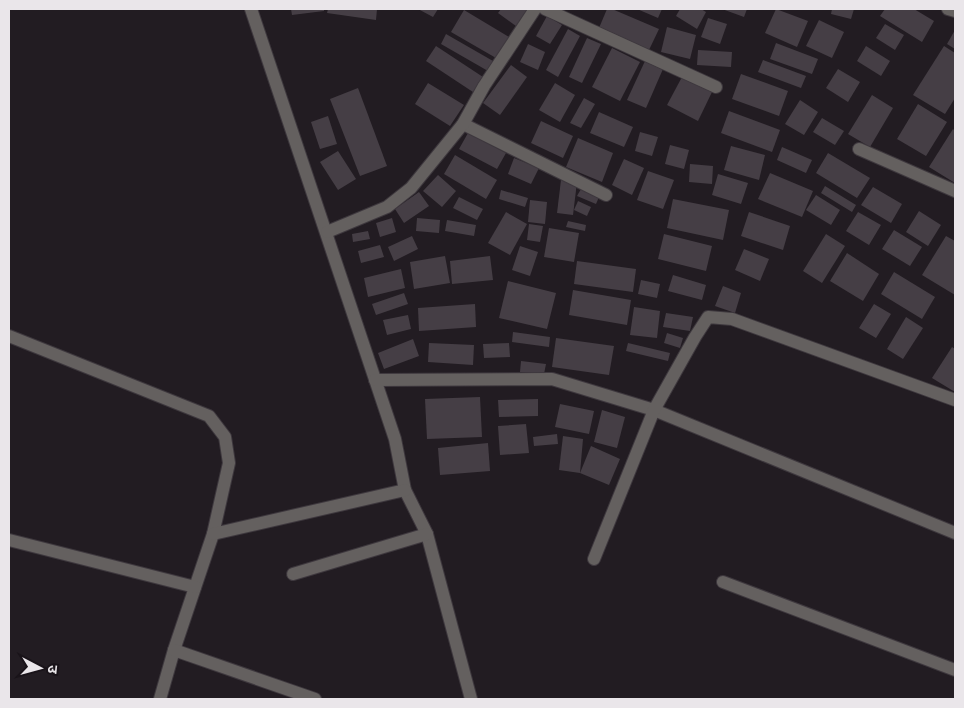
<svg xmlns="http://www.w3.org/2000/svg" width="964" height="708" font-family="Ubuntu,'Noto Sans Devanagari',sans-serif">
	<style>
		.building { fill: #453e45 }
		.lines { fill: none; stroke-linecap: round; stroke-linejoin: round }
		.minor-casing { stroke: #3e383e; stroke-width: 14 }
		.minor { stroke: #64605f; stroke-width: 12 }
	</style>
	<rect width="100%" height="100%" fill="#221c22"/>
	<g class="building">
		<polygon points="291,9 324,9 324,11 292,15"/>
		<polygon points="328,9 377,9 376,20 327,13"/>
		<polygon points="418,9 438,9 433,17"/>
		<polygon points="501,9 529,9 516,26 498,13"/>
		<polygon points="607,9 612,9 659,29 649,50 599,28"/>
		<polygon points="637,9 662,9 658,18"/>
		<polygon points="680,9 701,9 706,12 697,29 676,16"/>
		<polygon points="722,9 747,9 744,17"/>
		<polygon points="776,9 808,21 797,47 765,33"/>
		<polygon points="832,9 854,9 851,19 831,14"/>
		<polygon points="885,9 914,9 934,21 922,42 880,16"/>
		<polygon points="464,10 509,37 496,58 451,32"/>
		<polygon points="547,16 562,25 550,44 536,36"/>
		<polygon points="708,18 727,24 720,44 701,37"/>
		<polygon points="819,20 844,32 832,58 806,46"/>
		<polygon points="885,24 904,35 895,50 876,38"/>
		<polygon points="667,27 696,35 690,59 661,52"/>
		<polygon points="568,29 580,36 558,77 546,70"/>
		<polygon points="955,30 955,49 947,44"/>
		<polygon points="446,34 493,61 488,71 441,44"/>
		<polygon points="587,38 601,44 582,83 569,77"/>
		<polygon points="776,43 818,59 812,74 770,59"/>
		<polygon points="528,44 545,52 538,70 520,62"/>
		<polygon points="436,46 483,77 473,92 426,61"/>
		<polygon points="866,46 890,61 881,76 857,61"/>
		<polygon points="944,46 955,53 955,98 945,114 913,95"/>
		<polygon points="612,48 640,62 620,101 592,87"/>
		<polygon points="698,50 732,52 731,67 697,65"/>
		<polygon points="763,60 806,76 801,88 758,72"/>
		<polygon points="645,61 663,69 646,108 627,100"/>
		<polygon points="511,65 527,77 500,115 483,103"/>
		<polygon points="838,69 860,82 848,102 826,88"/>
		<polygon points="741,74 788,91 779,116 732,99"/>
		<polygon points="682,77 712,92 698,121 667,105"/>
		<polygon points="428,83 464,105 450,126 415,104"/>
		<polygon points="555,83 575,95 560,122 539,110"/>
		<polygon points="358,88 387,166 360,176 330,99"/>
		<polygon points="872,95 893,108 870,147 848,134"/>
		<polygon points="584,98 595,104 581,128 570,123"/>
		<polygon points="800,100 818,112 804,135 785,124"/>
		<polygon points="918,104 947,122 926,156 897,139"/>
		<polygon points="729,111 780,130 772,152 721,133"/>
		<polygon points="599,112 633,127 624,147 590,133"/>
		<polygon points="328,116 337,144 320,149 311,122"/>
		<polygon points="822,118 844,131 835,145 813,132"/>
		<polygon points="541,121 573,136 563,158 531,143"/>
		<polygon points="953,129 955,131 955,183 929,167"/>
		<polygon points="640,132 658,137 652,156 635,151"/>
		<polygon points="468,133 506,153 497,169 459,149"/>
		<polygon points="578,138 613,153 602,182 566,167"/>
		<polygon points="670,145 689,150 684,169 665,164"/>
		<polygon points="731,146 765,155 759,180 724,170"/>
		<polygon points="782,147 812,160 806,173 777,160"/>
		<polygon points="338,151 356,179 338,190 320,162"/>
		<polygon points="828,153 870,178 857,198 816,173"/>
		<polygon points="455,155 497,180 486,199 444,174"/>
		<polygon points="514,158 539,168 531,184 508,174"/>
		<polygon points="624,159 644,168 632,195 612,185"/>
		<polygon points="690,164 713,166 712,184 689,182"/>
		<polygon points="648,171 674,180 663,209 637,200"/>
		<polygon points="770,173 813,191 802,217 758,199"/>
		<polygon points="718,174 748,183 741,204 712,195"/>
		<polygon points="438,175 456,191 442,207 423,191"/>
		<polygon points="561,180 577,182 573,215 557,213"/>
		<polygon points="825,186 856,205 852,212 821,193"/>
		<polygon points="873,187 902,204 891,223 861,205"/>
		<polygon points="581,189 599,197 596,204 577,196"/>
		<polygon points="501,190 528,198 525,207 499,199"/>
		<polygon points="419,192 429,206 404,223 395,209"/>
		<polygon points="816,195 840,210 831,225 806,210"/>
		<polygon points="459,197 483,209 477,220 453,208"/>
		<polygon points="673,199 729,210 723,240 667,228"/>
		<polygon points="530,200 547,202 545,224 528,222"/>
		<polygon points="578,201 591,207 587,216 574,210"/>
		<polygon points="919,211 941,225 928,246 906,232"/>
		<polygon points="506,212 527,224 510,255 488,243"/>
		<polygon points="749,212 790,226 783,250 741,236"/>
		<polygon points="858,212 881,225 869,245 846,231"/>
		<polygon points="392,218 396,232 380,237 376,223"/>
		<polygon points="417,218 440,220 439,233 416,231"/>
		<polygon points="447,220 476,225 474,236 445,231"/>
		<polygon points="568,221 586,225 585,231 566,227"/>
		<polygon points="529,224 543,226 540,242 527,240"/>
		<polygon points="549,228 579,233 574,262 544,257"/>
		<polygon points="894,230 922,247 910,266 882,249"/>
		<polygon points="368,231 370,239 353,242 352,234"/>
		<polygon points="664,234 712,246 706,271 658,259"/>
		<polygon points="826,234 845,246 822,283 803,271"/>
		<polygon points="412,236 418,249 394,261 388,247"/>
		<polygon points="946,236 955,241 955,295 922,275"/>
		<polygon points="380,245 384,257 361,263 358,251"/>
		<polygon points="520,246 538,252 530,276 512,270"/>
		<polygon points="744,249 769,259 760,281 735,270"/>
		<polygon points="847,253 879,274 863,301 830,281"/>
		<polygon points="445,256 450,283 414,289 410,262"/>
		<polygon points="490,256 493,280 452,284 450,261"/>
		<polygon points="577,261 636,269 633,292 574,284"/>
		<polygon points="401,269 405,288 368,297 364,278"/>
		<polygon points="894,272 935,297 922,319 881,294"/>
		<polygon points="673,275 706,285 702,300 668,291"/>
		<polygon points="641,280 660,284 657,298 638,294"/>
		<polygon points="508,281 556,293 547,329 499,318"/>
		<polygon points="723,286 741,293 735,313 715,306"/>
		<polygon points="573,290 631,300 627,325 569,315"/>
		<polygon points="404,293 408,304 376,315 372,304"/>
		<polygon points="475,304 476,327 419,331 418,308"/>
		<polygon points="874,304 891,314 876,338 859,328"/>
		<polygon points="634,307 660,311 657,338 630,335"/>
		<polygon points="666,313 693,317 690,331 663,327"/>
		<polygon points="408,315 411,329 387,335 383,320"/>
		<polygon points="906,317 923,328 903,359 887,349"/>
		<polygon points="513,332 550,337 549,347 512,342"/>
		<polygon points="667,333 683,338 680,348 664,343"/>
		<polygon points="556,338 614,346 609,375 552,367"/>
		<polygon points="413,339 419,356 384,369 378,353"/>
		<polygon points="429,343 474,345 473,365 428,362"/>
		<polygon points="509,343 510,357 484,358 483,344"/>
		<polygon points="628,343 670,353 668,361 626,351"/>
		<polygon points="952,347 955,349 955,392 932,378"/>
		<polygon points="521,361 546,364 544,374 520,372"/>
		<polygon points="480,397 482,437 427,439 425,399"/>
		<polygon points="538,399 538,416 499,417 498,400"/>
		<polygon points="560,404 594,411 589,434 555,427"/>
		<polygon points="602,410 625,417 617,448 594,442"/>
		<polygon points="526,424 529,453 500,455 498,426"/>
		<polygon points="557,434 558,444 534,446 533,437"/>
		<polygon points="563,436 583,439 580,473 559,470"/>
		<polygon points="488,443 490,471 440,475 438,448"/>
		<polygon points="591,446 620,459 609,485 580,473"/>
	</g>
	<g class="lines">
		<g class="minor-casing">
			<g id="minor">
				<polyline points="251,9 395,439 405,490 427,534 471,699"/>
				<polyline points="545,9 716,87"/>
				<polyline points="948,9 955,11"/>
				<polyline points="463,124 606,195"/>
				<polyline points="859,149 955,191"/>
				<polyline points="327,232 387,207 411,188 463,124 484,86 535,9"/>
				<polyline points="9,336 209,416 225,437 229,463 213,534 174,650 160,699"/>
				<polyline points="375,380 552,379 654,410 955,533"/>
				<polyline points="213,534 405,490"/>
				<polyline points="9,540 195,587"/>
				<polyline points="594,559 654,410 695,337 708,317 732,319 955,400"/>
				<polyline points="293,574 427,534"/>
				<polyline points="723,582 955,670"/>
				<polyline points="174,650 315,699"/>
			</g>
		</g>
		<use href="#minor" class="minor"/>
	</g>
	<rect width="964" height="708" fill="none" stroke="#eae6ea" stroke-width="20"/>
	<g transform="translate(40 668) rotate(96)" stroke="#191319" stroke-width="4" paint-order="stroke">
	<path d="M0-4L9 19L0 12L-9 19Z" fill="#eae6ea"/>
	<text y="-8" font-size="14" font-weight="bold" text-anchor="middle" fill="#eae6ea">उ</text>
	</g>
</svg>
